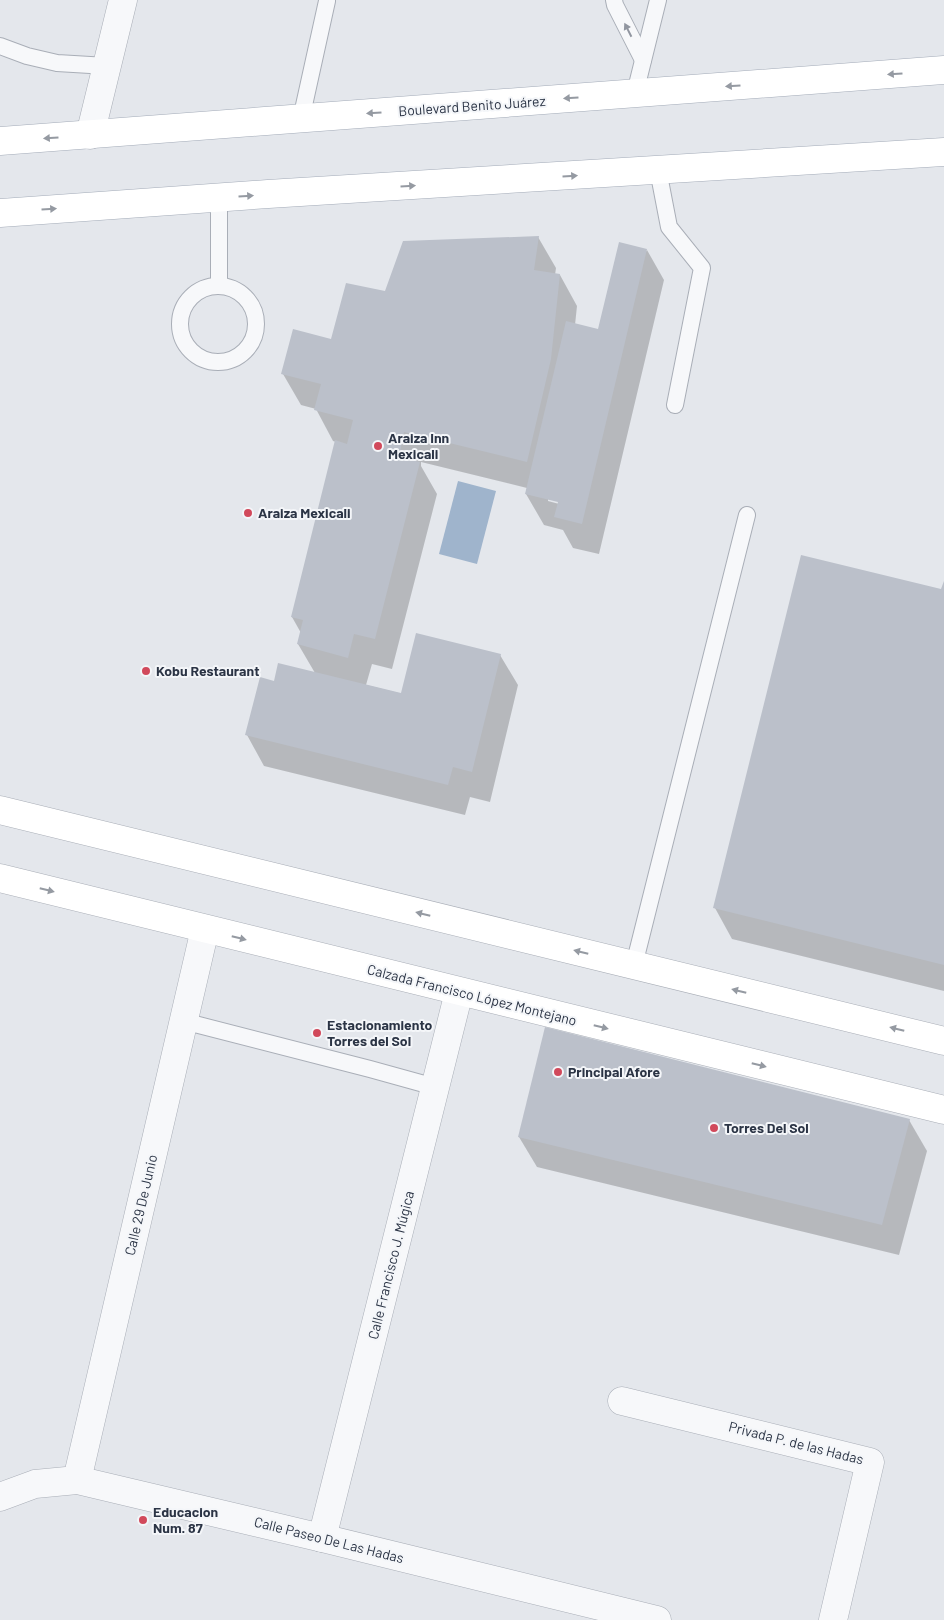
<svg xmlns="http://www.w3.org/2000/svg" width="944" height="1620" font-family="Barlow,sans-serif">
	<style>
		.water { fill: #9fb4cc }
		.shadow { fill: #0003; fill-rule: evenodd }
		.building { fill: #bbc0ca }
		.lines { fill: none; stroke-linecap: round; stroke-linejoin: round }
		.service-casing { stroke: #a9aeb7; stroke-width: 18 }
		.minor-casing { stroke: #a9aeb7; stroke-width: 29 }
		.secondary-casing { stroke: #a9aeb7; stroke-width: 29 }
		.primary-casing { stroke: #a3abb8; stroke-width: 29 }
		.service { stroke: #f7f8fa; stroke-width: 16 }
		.minor { stroke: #f7f8fa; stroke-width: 28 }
		.secondary { stroke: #fff; stroke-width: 28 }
		.primary { stroke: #fff; stroke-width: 28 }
		.oneway { fill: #9196a0 }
		.oneway2 { fill: #959aa2 }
		.poi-dot { fill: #d1495b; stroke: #f4f6f9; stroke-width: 2 }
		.labels { text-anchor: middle; stroke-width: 4; stroke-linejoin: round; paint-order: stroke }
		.street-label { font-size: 14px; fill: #2b3445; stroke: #f4f6f9 }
		.poi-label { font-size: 14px; font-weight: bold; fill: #2b3445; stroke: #f4f6f9; text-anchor: start }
	</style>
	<rect width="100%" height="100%" fill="#e4e7ec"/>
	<polygon class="water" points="458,481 496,491 477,564 439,554"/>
	<g class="shadow">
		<path d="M538,237L556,268L555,275H560L577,306L575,325L599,330L647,250L664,280L599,554L573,548L563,530L544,525L526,494L527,488L421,462V466L437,494L392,669L372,664L366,685L402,694L500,655L518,685L490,802L470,797L465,815L264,766L247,735L275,682L315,673L298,644L301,633L292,617L336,442L333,441L316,409L301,405L283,374L332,341L386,293ZM548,499L564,502L563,505L548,501Z"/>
		<polygon points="944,583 944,991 732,939 715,908 942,591"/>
		<polygon points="909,1120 927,1151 899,1255 537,1167 519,1137"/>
	</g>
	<g class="building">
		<polygon points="539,236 534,270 560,274 551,359 527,462 404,432 399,457 420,462 375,639 354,634 348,658 297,644 303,620 291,617 335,440 347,444 353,420 314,410 321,384 281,374 293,329 331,339 346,283 385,291 403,241"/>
		<polygon points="619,242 647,249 582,524 554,517 558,502 525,494 566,321 598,329"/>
		<polygon points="801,555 941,589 944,581 944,965 713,908"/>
		<polygon points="416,633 501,654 472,772 453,767 448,785 245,735 260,677 274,681 278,663 401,693"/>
		<polygon points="545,1027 910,1119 882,1225 518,1137"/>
	</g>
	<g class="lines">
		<g class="service-casing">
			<g id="service">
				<polyline points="614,0 615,5 643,60"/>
				<polyline points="0,46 27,56 57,63 107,66"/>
				<polyline points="635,93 658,0"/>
				<polyline points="301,119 327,1"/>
				<polyline points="658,170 669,227 702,268 675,405"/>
				<polyline points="219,198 219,284"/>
				<circle cx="218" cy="324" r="38"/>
				<polyline points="634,965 747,515"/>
				<polyline points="183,1021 370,1069 435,1087"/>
			</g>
		</g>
		<g class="minor-casing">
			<g id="minor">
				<polyline points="90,135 123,0"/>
				<polyline points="622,1401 870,1462 833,1620"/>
				<polyline points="77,1480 205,929"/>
				<polyline points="0,1497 35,1484 77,1480 322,1538 657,1620"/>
				<polyline points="322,1538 459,992"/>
			</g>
		</g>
		<g class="secondary-casing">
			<g id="secondary">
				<polyline points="0,810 944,1041"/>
				<polyline points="0,878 944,1110"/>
			</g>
		</g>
		<g class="primary-casing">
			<g id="primary">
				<polyline points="0,141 944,70"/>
				<polyline points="0,213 268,194 944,152"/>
			</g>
		</g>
		<use href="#service" class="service"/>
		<use href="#minor" class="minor"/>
		<use href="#secondary" class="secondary"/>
		<use href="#primary" class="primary"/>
	</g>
	<defs><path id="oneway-solid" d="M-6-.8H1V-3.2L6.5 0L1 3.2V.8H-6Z" transform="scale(1.25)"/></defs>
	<use class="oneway" href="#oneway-solid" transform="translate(628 30) rotate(-117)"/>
	<g class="oneway2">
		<use href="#oneway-solid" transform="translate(895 74) rotate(176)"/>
		<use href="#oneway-solid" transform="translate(733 86) rotate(176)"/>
		<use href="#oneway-solid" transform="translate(571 98) rotate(176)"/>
		<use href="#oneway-solid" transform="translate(374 113) rotate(176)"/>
		<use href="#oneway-solid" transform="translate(51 138) rotate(176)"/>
		<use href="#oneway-solid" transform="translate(570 176) rotate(-4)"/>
		<use href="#oneway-solid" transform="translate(408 186) rotate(-4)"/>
		<use href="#oneway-solid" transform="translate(246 196) rotate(-4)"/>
		<use href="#oneway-solid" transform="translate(49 209) rotate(-4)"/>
		<use href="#oneway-solid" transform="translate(47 890) rotate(14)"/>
		<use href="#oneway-solid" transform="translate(423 914) rotate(-166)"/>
		<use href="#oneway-solid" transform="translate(239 938) rotate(14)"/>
		<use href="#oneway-solid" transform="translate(581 952) rotate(-166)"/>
		<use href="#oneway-solid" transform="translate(739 991) rotate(-166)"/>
		<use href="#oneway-solid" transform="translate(601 1027) rotate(14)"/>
		<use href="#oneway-solid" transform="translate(897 1029) rotate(-166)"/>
		<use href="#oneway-solid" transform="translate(759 1065) rotate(14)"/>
	</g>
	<g class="poi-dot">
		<circle cx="378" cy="446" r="5"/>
		<circle cx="248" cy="513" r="5"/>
		<circle cx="146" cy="671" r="5"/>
		<circle cx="317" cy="1033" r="5"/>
		<circle cx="558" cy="1072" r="5"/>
		<circle cx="714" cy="1128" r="5"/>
		<circle cx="143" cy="1520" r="5"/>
	</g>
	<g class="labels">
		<g class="street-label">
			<text transform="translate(472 106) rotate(-4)" y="5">Boulevard Benito Juárez</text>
			<text transform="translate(472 995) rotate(14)" y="5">Calzada Francisco López Montejano</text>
			<text transform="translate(141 1205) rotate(-77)" y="5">Calle 29 De Junio</text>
			<text transform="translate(391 1265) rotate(-76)" y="5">Calle Francisco J. Múgica</text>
			<text transform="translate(796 1443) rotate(14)" y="5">Privada P. de las Hadas</text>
			<text transform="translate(329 1540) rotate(14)" y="5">Calle Paseo De Las Hadas</text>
		</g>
		<g class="poi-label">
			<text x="388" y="443">Araiza Inn<tspan x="388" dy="16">Mexicali</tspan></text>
			<text x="258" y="518">Araiza Mexicali</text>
			<text x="156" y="676">Kobu Restaurant</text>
			<text x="327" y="1030">Estacionamiento<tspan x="327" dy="16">Torres del Sol</tspan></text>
			<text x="568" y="1077">Principal Afore</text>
			<text x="724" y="1133">Torres Del Sol</text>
			<text x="153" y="1517">Educacion<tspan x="153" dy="16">Num. 87</tspan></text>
		</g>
	</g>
</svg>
